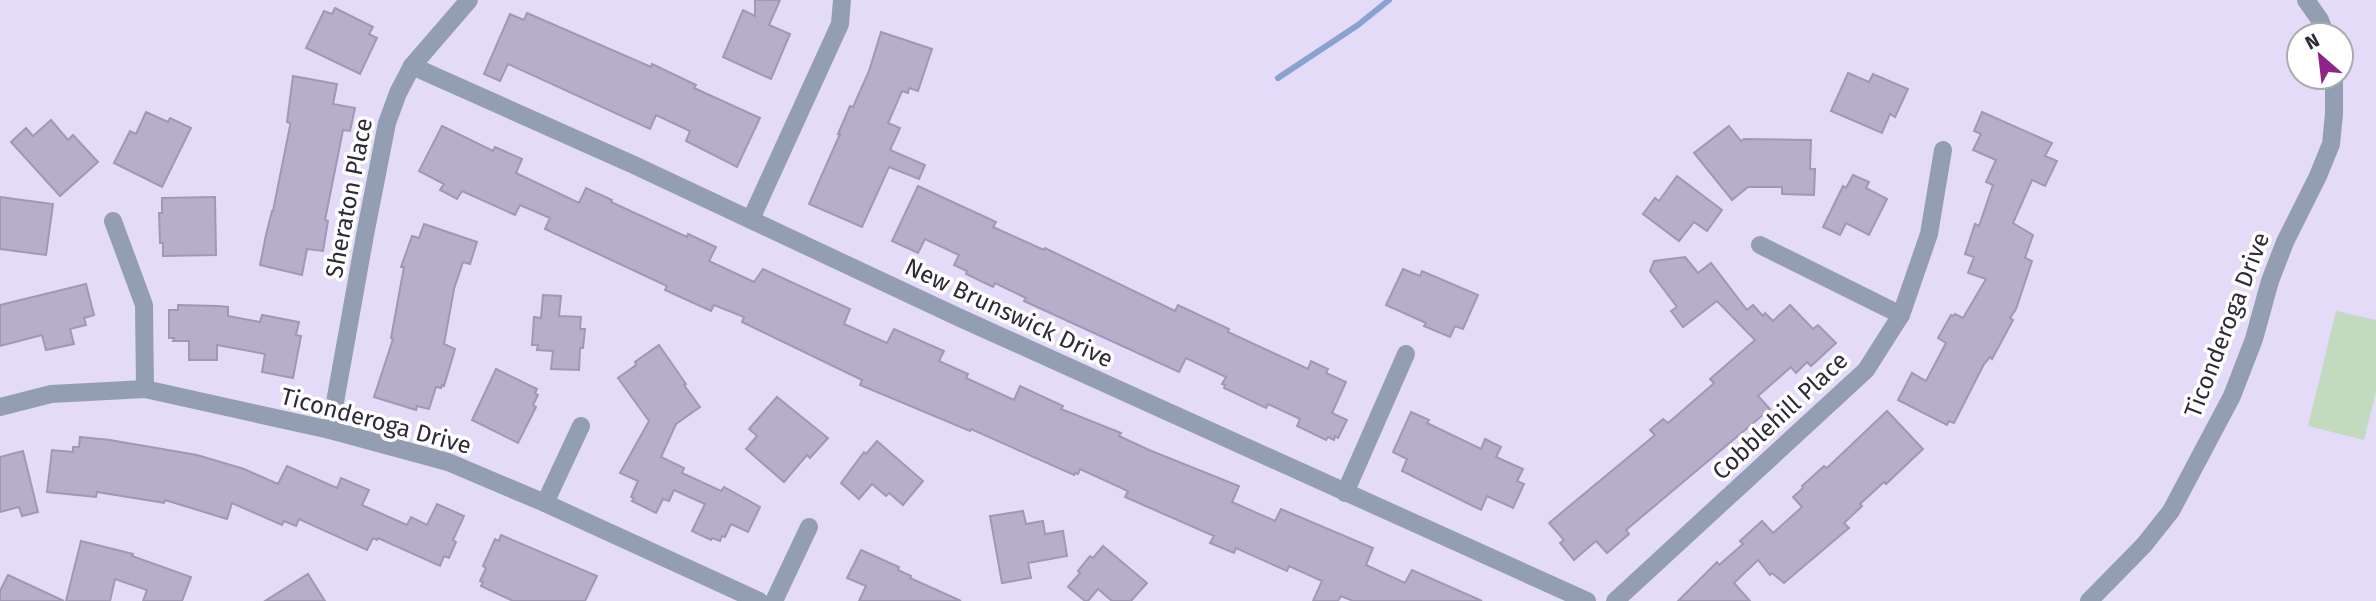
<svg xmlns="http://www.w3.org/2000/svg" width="2376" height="601" font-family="'Fira Sans',sans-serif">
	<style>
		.green { fill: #c2dbbe }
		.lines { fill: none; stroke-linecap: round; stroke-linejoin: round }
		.stream { stroke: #89a2d1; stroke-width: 6 }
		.building { fill: #b6aeca; stroke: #a098b4; stroke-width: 2 }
		.minor { stroke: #949eb3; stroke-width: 18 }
		.labels { text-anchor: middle; stroke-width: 7; stroke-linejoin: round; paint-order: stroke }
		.street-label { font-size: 24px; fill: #2e2a36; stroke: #fff }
	</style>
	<rect width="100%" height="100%" fill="#e3dbf8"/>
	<polygon class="green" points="2336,311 2376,320 2376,392 2364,440 2308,426"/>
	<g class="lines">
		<polyline class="stream" points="1278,78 1358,25 1389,0"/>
	</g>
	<g class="building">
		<polygon points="755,0 780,0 769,25 790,34 771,79 723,57 743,10 755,16"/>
		<polygon points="335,8 373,27 369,34 377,38 360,74 306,48 324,11 332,14"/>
		<polygon points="527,13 651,67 652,64 696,85 694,88 760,118 737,167 686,141 690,131 656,115 650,129 508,64 500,81 484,74 510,14 524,20"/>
		<polygon points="881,32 932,49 918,91 909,88 908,93 902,91 888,123 900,128 890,150 925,165 919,179 889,167 862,227 809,204 840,134 838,134 850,106 853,107 869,71"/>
		<polygon points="1848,73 1869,82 1873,74 1908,89 1895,117 1890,114 1882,133 1831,111"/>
		<polygon points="293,76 337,84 333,104 355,108 350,131 343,130 325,220 328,221 323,251 307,249 302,275 260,265 266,235 272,211 273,211 290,126 290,123 287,122"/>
		<polygon points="146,112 168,122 170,118 191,128 162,187 114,163 130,131 136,134"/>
		<polygon points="1982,112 2052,143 2045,156 2057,161 2045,186 2032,180 2013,223 2033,235 2025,258 2032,261 2016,309 2010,318 2013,320 1992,359 1990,357 1984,364 1954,423 1949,421 1947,425 1898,400 1912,373 1926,381 1946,343 1938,338 1951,315 1953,316 1955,314 1963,318 1986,279 1968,273 1974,257 1965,254 1975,224 1979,226 1993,185 1986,182 1996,160 1973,150 1981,134 1974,131"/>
		<polygon points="51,120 68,140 73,135 98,162 60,196 11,142 26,128 33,136"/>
		<polygon points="442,126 493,151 495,147 522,159 516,173 579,203 586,188 612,200 611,202 687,237 688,234 716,247 709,261 754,282 763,269 850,309 844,324 887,343 894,329 944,351 939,361 968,374 966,378 1014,400 1020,386 1063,406 1061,409 1121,433 1119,436 1149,450 1239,486 1232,502 1275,521 1281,509 1373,548 1366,565 1405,583 1412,570 1482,601 1353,601 1341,596 1338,601 1313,601 1322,581 1289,566 1287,571 1236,548 1234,553 1210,543 1214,536 1125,497 1128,491 1080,469 1078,474 1075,473 1074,475 971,429 970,431 860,385 862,380 742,322 744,317 714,305 711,311 665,290 667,286 545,229 550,218 520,205 515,215 462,191 457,199 440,190 444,184 419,171"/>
		<polygon points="1729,126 1741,141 1744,139 1811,140 1810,169 1815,169 1814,195 1782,194 1782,187 1748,187 1732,200 1694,153"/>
		<polygon points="1853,175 1869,182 1866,188 1887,199 1869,235 1846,223 1840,235 1823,227 1843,186 1846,188"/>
		<polygon points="1677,176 1722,210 1707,231 1694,222 1679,241 1643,214 1655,198 1659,201"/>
		<polygon points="918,186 996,222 993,227 1044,250 1045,248 1175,311 1178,305 1229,329 1228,332 1308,369 1311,361 1328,369 1326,373 1346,382 1332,413 1347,420 1338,438 1335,436 1334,440 1328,437 1326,440 1297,426 1300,419 1268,404 1266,408 1224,388 1225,385 1222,384 1226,377 1186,358 1179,372 1024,301 1026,298 995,283 993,287 966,274 967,271 954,265 959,255 925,239 918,253 892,241"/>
		<polygon points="0,197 53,204 46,255 0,249"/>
		<polygon points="215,197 216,255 163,256 163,243 160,243 159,213 162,213 162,198"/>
		<polygon points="424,224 477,242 470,264 463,262 454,289 444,344 455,349 444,386 442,385 441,388 436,387 429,409 417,406 416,410 374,397 393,339 391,338 404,267 401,267 412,236 419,238"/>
		<polygon points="1685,257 1698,273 1711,263 1747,310 1753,305 1763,316 1765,313 1773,321 1790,305 1813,329 1818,325 1836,343 1811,366 1807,362 1796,373 1791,367 1758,396 1770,409 1626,530 1629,534 1607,553 1596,541 1574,560 1560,543 1564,540 1549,523 1655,435 1650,430 1663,419 1668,423 1712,385 1714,383 1710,379 1755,340 1717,301 1683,327 1671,311 1677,307 1650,271 1654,261"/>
		<polygon points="1403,269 1420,276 1422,271 1478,295 1463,329 1455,326 1450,337 1424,326 1426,323 1386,305"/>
		<polygon points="86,284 94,315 84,318 86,325 70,329 74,344 46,350 42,335 0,346 0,305"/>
		<polygon points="543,295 561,296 559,316 581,317 580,329 585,329 583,348 580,348 579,370 551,369 553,351 537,350 538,345 532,345 534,317 541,318"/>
		<polygon points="178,305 218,306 228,307 228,316 260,322 262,315 299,322 296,335 301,336 293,378 262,372 265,354 217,345 217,360 189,360 189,341 173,341 174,338 169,338 169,310 178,310"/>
		<polygon points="659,345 686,384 684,385 700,407 676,424 661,457 684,468 682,473 721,491 724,487 760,507 748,532 731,524 725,537 722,536 720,541 712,538 711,540 692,531 705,504 674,490 669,501 663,499 656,513 632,501 634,498 631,497 638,481 620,473 649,421 618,378 636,365 635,362"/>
		<polygon points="496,369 537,389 535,393 538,395 533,405 536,407 518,443 472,420"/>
		<polygon points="777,397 828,438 810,458 807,455 784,482 746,449 757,436 749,429"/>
		<polygon points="1887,411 1923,449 1886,484 1884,482 1860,504 1862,506 1844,523 1849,528 1784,583 1772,573 1770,575 1758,560 1734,583 1750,601 1678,601 1717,562 1719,565 1743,544 1740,541 1762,521 1773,533 1802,507 1793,497 1803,488 1802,486 1824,466 1827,468"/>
		<polygon points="1411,412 1429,420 1427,423 1481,449 1485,439 1501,447 1496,457 1523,469 1517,481 1524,484 1513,508 1487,496 1481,510 1402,471 1407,459 1393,452"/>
		<polygon points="80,437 110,440 197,455 244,469 278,484 287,466 337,488 341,478 369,490 362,505 407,525 411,517 427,525 437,504 464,516 453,540 456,542 449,558 444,556 440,566 378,538 377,540 373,538 367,550 299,519 296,526 284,521 282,525 232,503 227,519 165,500 164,503 97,492 96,497 47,492 52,450 73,452 73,447 79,447"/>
		<polygon points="877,441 923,481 903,505 889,493 886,496 872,484 859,499 841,483 864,452 866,454"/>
		<polygon points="23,451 38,512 22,516 19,507 0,512 0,457"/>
		<polygon points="1023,511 1026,524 1043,521 1045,534 1063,531 1067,556 1028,563 1031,578 1002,583 990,516"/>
		<polygon points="501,535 597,576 585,601 513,601 481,586 483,582 480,581 486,568 483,566 495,539 499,541"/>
		<polygon points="81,541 133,554 132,556 191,577 182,601 143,601 147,590 115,579 110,601 66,601"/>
		<polygon points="1103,546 1147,583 1131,601 1112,601 1098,589 1088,601 1085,601 1068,587 1080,573 1078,571 1090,556 1093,558"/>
		<polygon points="861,550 899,567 898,570 911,576 910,578 961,601 859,601 866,586 847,578"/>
		<polygon points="308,574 325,601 265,601"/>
		<polygon points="8,575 64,601 0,601 0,591"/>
	</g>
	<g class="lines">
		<g class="minor">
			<polyline points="2306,0 2320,20 2326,35"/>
			<polyline points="412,66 634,165 958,317 1587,601"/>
			<polyline points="751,219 840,24 842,0"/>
			<polyline points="113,221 144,305 145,389"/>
			<polyline points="1760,245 1901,315"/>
			<polyline points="0,407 51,394 145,389 330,430 448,462 545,503 759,601"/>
			<polyline points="330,430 365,235 387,123 398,93 412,66 469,0"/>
			<polyline points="1345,493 1406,354"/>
			<polyline points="545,503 581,426"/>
			<polyline points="774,601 809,527"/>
			<polyline points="1615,601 1866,370 1901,315 1929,234 1943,150"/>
			<polyline points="2089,601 2144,545 2171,511 2232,396 2254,339 2270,281 2285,242 2318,176 2331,144 2334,114 2334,77"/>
		</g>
	</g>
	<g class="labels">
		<g class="street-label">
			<text transform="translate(349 198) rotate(-79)" y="8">Sheraton Place</text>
			<text transform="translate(1009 313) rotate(25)" y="8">New Brunswick Drive</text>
			<text transform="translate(2227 325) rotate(-69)" y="8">Ticonderoga Drive</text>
			<text transform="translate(1780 416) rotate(-43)" y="8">Cobblehill Place</text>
			<text transform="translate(376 421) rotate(15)" y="8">Ticonderoga Drive</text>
		</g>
	</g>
	<g transform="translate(2320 56) rotate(332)"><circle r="33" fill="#ffffff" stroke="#abaaaf" stroke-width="2"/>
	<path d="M0-5L12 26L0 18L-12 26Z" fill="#8f2487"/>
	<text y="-10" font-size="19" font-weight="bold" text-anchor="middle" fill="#2e2a36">N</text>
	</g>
</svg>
